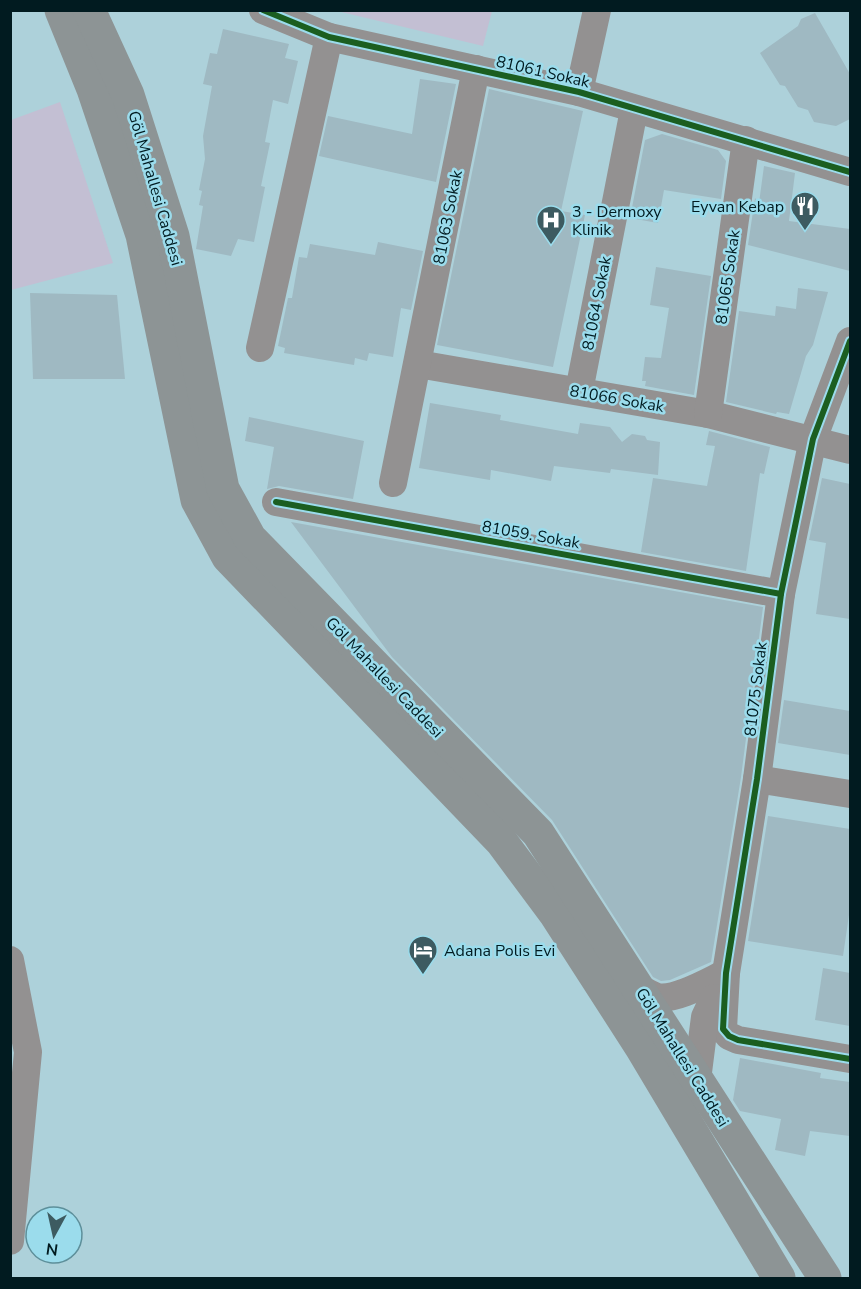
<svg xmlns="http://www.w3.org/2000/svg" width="861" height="1289" font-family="'Nunito Sans',sans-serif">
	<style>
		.green { fill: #c3bfd3 }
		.building { fill: #9fb9c2 }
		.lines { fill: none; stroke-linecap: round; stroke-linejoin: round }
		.minor { stroke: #939191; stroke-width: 28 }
		.major { stroke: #8d9495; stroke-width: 33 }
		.cycleway-casing { stroke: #9bdcec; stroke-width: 10 }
		.cycleway { stroke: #1b5e20; stroke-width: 6 }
		.labels { text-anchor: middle; stroke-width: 5; stroke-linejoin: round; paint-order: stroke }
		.street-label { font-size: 16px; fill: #011b20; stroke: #9bdcec }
		.poi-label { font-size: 16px; fill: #011b20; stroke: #9bdcec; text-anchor: start }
	</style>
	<rect width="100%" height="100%" fill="#add1da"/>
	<g class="green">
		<polygon points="337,11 492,10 492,11 483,46"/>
		<polygon points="60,102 113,263 11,290 11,120"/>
	</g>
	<g class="building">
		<polygon points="815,13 850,74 850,119 836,126 814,122 808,110 798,107 785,86 780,85 760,53 798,26 801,19"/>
		<polygon points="223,29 289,44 285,58 298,61 288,104 273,100 265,142 270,143 261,186 265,187 254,242 238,239 231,256 196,249 203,206 199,205 202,191 199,190 205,159 203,136 212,86 203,84 210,53 217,54"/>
		<polygon points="420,79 456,84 436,182 319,156 328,116 412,134"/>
		<polygon points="489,89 583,111 561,211 585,215 553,367 437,345"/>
		<polygon points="662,134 718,150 726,161 721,199 664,190 658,223 630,218 645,140"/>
		<polygon points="764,166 795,173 789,221 850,229 850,271 748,245 755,198 759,203"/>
		<polygon points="378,242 423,251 411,310 401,308 393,357 369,353 367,361 355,358 354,365 284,353 285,348 278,346 288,298 292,298 299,257 307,258 310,244 375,255"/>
		<polygon points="656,267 711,276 694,395 645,386 646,381 642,381 645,357 661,358 669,308 650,305"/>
		<polygon points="798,288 828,292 813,345 806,356 789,414 777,412 776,414 726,402 739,311 775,316 776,306 796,309"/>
		<polygon points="30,293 117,295 125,379 33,379"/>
		<polygon points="430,403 501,415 500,420 578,434 580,423 610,427 622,442 632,434 645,436 647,440 660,442 658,475 611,469 610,473 554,466 551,481 491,470 490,480 419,468"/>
		<polygon points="249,417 364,441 353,499 279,486 267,489 274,447 245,441"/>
		<polygon points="709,431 770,447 764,474 760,473 746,571 641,552 653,478 707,486 715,446 706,445"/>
		<polygon points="822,478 850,484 850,619 816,614 826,543 809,540"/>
		<polygon points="291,522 763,607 741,777 711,962 670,980 661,981 653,977 552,820 392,657"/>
		<polygon points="784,700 850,711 850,755 778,743"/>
		<polygon points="768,816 850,829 850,908 843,956 748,941"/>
		<polygon points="823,968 850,973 850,1026 815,1020"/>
		<polygon points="740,1058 821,1073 820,1078 850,1082 850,1136 810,1131 805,1156 775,1150 781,1119 740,1111 733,1100"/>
	</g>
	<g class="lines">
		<g class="minor">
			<polyline points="263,10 329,37 579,92 850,172"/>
			<polyline points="579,92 597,10"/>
			<polyline points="850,341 813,439 781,594 757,779 726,973 723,1029 729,1036 738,1040 850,1059"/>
			<polyline points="260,348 329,37"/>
			<polyline points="418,364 708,414 850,450"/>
			<polyline points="579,391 634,110"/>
			<polyline points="708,414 746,140"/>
			<polyline points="393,483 476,69"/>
			<polyline points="276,502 781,594"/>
			<polyline points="757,779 850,794"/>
			<polyline points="10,960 28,1052 10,1241"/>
			<path d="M639,988C645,991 651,995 657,997C676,1001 709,981 726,973"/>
			<polyline points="697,1080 705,1017 714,998"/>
		</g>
		<g class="major">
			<polyline points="61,10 93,89 142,235 197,500 228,557 501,841 556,915 641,1047 779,1278"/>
			<polyline points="89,10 128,95 173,236 223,489 250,538 538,833 825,1278"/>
		</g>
		<g class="cycleway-casing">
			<g id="cycleway">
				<polyline points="263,10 329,37 579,92 850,172"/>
				<polyline points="850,341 813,439 781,594 757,779 726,973 723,1029 729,1036 738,1040 850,1059"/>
				<polyline points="276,502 781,594"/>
			</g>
		</g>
		<use href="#cycleway" class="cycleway"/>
	</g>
	<defs>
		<g id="restaurant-pin" transform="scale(1.5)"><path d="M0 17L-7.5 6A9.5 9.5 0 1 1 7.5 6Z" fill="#3d5b61" stroke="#9bdcec"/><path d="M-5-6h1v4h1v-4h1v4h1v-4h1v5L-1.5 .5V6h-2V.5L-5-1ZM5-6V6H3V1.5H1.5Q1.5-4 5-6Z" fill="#fff"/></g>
		<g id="hospital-pin" transform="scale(1.5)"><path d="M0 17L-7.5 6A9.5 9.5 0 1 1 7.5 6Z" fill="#3d5b61" stroke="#9bdcec"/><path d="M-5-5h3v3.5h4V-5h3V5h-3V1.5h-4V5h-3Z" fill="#fff"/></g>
		<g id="hotel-pin" transform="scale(1.5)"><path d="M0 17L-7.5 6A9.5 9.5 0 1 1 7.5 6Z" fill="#3d5b61" stroke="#9bdcec"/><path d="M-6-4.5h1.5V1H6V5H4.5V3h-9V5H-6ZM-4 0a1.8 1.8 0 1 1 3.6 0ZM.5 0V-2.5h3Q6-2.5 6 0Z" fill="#fff"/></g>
	</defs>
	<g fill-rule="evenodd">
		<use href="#restaurant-pin" x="805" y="206"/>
		<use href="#hospital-pin" x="551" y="220"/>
		<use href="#hotel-pin" x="423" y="950"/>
	</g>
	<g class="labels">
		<g class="street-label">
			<text transform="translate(543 71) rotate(13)" y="6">81061 Sokak</text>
			<text transform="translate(156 188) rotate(74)" y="6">Göl Mahallesi Caddesi</text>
			<text transform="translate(447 217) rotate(-79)" y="6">81063 Sokak</text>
			<text transform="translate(727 277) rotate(-82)" y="6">81065 Sokak</text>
			<text transform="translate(596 303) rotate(-79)" y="6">81064 Sokak</text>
			<text transform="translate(617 398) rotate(10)" y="6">81066 Sokak</text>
			<text transform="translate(531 534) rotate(10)" y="6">81059. Sokak</text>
			<text transform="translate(385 677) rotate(46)" y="6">Göl Mahallesi Caddesi</text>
			<text transform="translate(755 689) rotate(-83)" y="6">81075 Sokak</text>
			<text transform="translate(683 1057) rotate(58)" y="6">Göl Mahallesi Caddesi</text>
		</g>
		<g class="poi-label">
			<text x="784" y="212" text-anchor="end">Eyvan Kebap</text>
			<text x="572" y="217">3 - Dermoxy<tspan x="572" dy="18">Klinik</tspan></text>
			<text x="444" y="956">Adana Polis Evi</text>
		</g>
	</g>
	<rect width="861" height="1289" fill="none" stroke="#011b20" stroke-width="24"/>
	<g transform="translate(54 1235) rotate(188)"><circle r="28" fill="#9bdcec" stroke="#5d8f9a" stroke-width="1.5"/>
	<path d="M0-4.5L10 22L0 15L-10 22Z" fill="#3d5b61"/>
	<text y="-9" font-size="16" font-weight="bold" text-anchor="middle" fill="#011b20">N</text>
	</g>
</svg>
